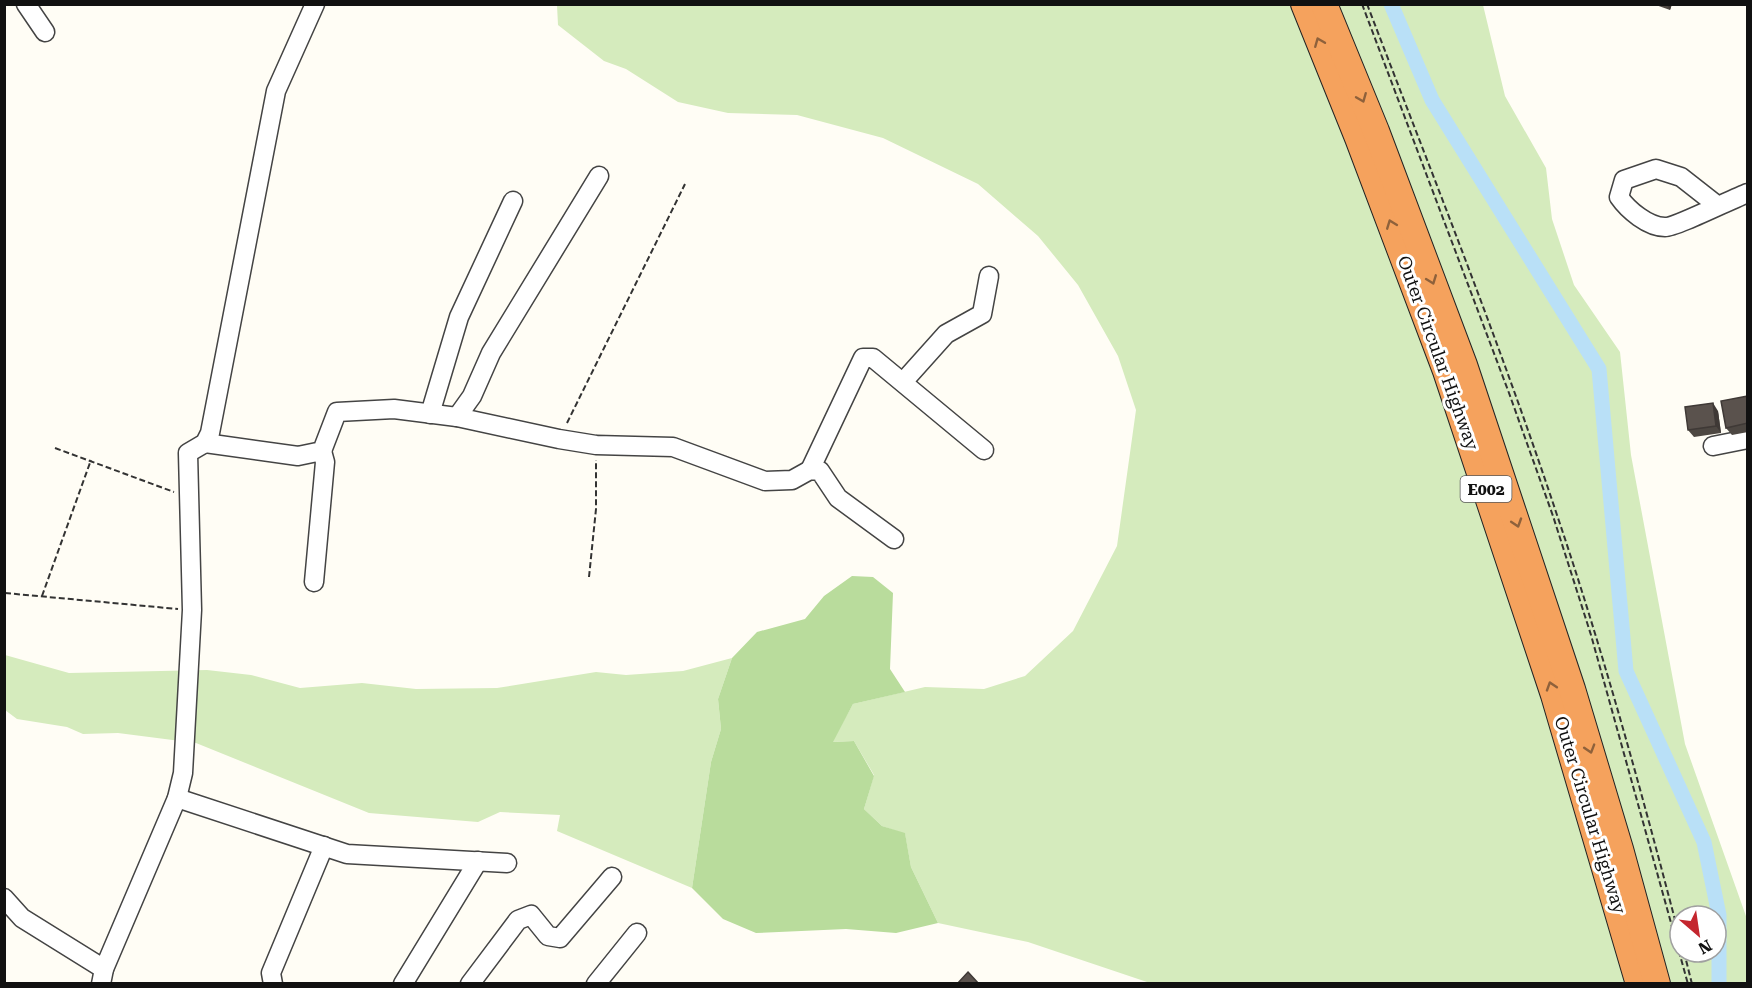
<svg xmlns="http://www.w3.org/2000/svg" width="1752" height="988" font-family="'Roboto Serif',serif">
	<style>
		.green { fill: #d5ebbd; fill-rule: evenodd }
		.forest { fill: #b9dc9c }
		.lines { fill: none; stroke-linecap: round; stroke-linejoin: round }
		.canal { stroke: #b9e0f7; stroke-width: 15 }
		.minor-casing { stroke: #444; stroke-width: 21 }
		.highway-casing { stroke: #222; stroke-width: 28 }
		.path { stroke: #333; stroke-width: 2; stroke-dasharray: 6 3; stroke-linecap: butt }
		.minor { stroke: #fff; stroke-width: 18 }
		.highway { stroke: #f5a25d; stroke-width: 26 }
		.wall { fill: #4d4742 }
		.shaded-wall { fill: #3f3936 }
		.building { fill: #5a524d; stroke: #3f3936; stroke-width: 1.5 }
		.oneway { stroke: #8e613b }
		.labels { text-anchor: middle; stroke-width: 6; stroke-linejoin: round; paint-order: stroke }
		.shield { fill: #fff; stroke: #585858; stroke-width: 1.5 }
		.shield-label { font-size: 16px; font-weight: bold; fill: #111 }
		.street-label { font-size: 18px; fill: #111; stroke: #fff }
	</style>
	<rect width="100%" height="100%" fill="#fffdf5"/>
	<g class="green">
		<path d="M557,5H1483L1505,96L1546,168L1552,219L1574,285L1620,352L1631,455L1685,744L1747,919V983H1150L1028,942L938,923L911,867L905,834L882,826L864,809L874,775L854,741L832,742L853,704L925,687L984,689L1025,676L1073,631L1117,546L1136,410L1118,356L1078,285L1038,236L978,184L883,138L797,115L728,113L678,102L626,69L604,61L558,25ZM1680,916H1716V952H1680Z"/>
		<polygon points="5,655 69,673 207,670 251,675 300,688 362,683 416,689 497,688 596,672 626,675 683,671 732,658 718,699 721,729 711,762 692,888 557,831 560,815 500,812 478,822 369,813 196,743 118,733 83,734 67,727 17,719 5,710"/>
	</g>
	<polygon class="forest" points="852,576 873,577 893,593 890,669 905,692 853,704 833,742 854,741 874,776 864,809 882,826 905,833 911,867 938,923 896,933 846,929 756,933 723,919 692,888 711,762 721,729 718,699 732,658 757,632 805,619 824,596"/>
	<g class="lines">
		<polyline class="canal" points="1391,4 1432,100 1599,369 1626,671 1704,842 1719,915 1719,984"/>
		<g class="minor-casing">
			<g id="minor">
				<polyline points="26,4 45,32"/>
				<path d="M1718,206L1681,177L1656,169L1624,180L1619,197C1628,210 1648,227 1665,227C1674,228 1734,198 1748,193"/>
				<polyline points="903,382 946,334 982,314 989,276"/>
				<polyline points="430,414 459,317 513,201"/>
				<polyline points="457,417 472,396 491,353 599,176"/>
				<polyline points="205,443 298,456 322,451 337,412 394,409 457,417 559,439 596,445 673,447 765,481 792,480 810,470 820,471 838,498 894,539"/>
				<polyline points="1713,446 1748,439"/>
				<polyline points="810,470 863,358 873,358 984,450"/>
				<polyline points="314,582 325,462 322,451"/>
				<polyline points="177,798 347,854 507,863"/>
				<polyline points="4,898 22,918 104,969"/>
				<polyline points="101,984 104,969 177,798 183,773 192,610 188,453 205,443 210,433 276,91 315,4"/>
				<polyline points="273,984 271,973 324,846"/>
				<polyline points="403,984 478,861"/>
				<polyline points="470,984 518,920 531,915 548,936 560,938 612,877"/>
				<polyline points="596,984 637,933"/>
			</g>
		</g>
		<g class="highway-casing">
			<g id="highway">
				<polyline points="1304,4 1358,138 1446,371 1554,695 1639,984"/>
				<polyline points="1324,4 1376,131 1464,365 1572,689 1620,849 1657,984"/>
			</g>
		</g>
		<g class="path">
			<polyline points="1362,4 1509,393 1553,516 1591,635 1688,984"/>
			<path d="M1367,4C1432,174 1500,343 1557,515C1604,654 1643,797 1680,939"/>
			<polyline points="567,423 685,184"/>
			<polyline points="55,448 174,492"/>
			<polyline points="589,577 596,509 596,460"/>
			<polyline points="5,593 178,609"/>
			<polyline points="42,596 91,460"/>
			<polyline points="1684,952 1692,984"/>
		</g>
		<use href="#minor" class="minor"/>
		<use href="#highway" class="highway"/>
	</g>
	<g class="wall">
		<polygon points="1653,4 1672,4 1670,10"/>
		<polygon points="1748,396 1748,432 1732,435 1726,428"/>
		<polygon points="1718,411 1721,433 1694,437 1688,430"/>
	</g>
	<g class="shaded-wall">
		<polygon points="1667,4 1672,4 1670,10"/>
		<polygon points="1713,403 1718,411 1721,433 1716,426"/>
	</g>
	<g class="building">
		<polygon points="1748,396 1748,423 1726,428 1721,401"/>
		<polygon points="1713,403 1716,426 1688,430 1685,407"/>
		<polygon points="968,972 979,984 957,984"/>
	</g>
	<defs><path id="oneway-chevron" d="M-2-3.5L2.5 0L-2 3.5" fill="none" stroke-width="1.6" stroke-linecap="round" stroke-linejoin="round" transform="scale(1.5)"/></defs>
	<g class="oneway">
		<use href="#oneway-chevron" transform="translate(1319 42) rotate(-112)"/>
		<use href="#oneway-chevron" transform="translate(1362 98) rotate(68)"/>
		<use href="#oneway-chevron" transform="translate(1391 224) rotate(-111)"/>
		<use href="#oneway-chevron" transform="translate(1432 280) rotate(69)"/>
		<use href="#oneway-chevron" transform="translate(1517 523) rotate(72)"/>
		<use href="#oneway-chevron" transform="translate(1551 686) rotate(-108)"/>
		<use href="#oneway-chevron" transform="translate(1590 749) rotate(73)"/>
	</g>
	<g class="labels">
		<rect class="shield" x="1460.5" y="476" width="51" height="26" rx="4.5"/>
		<g class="shield-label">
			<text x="1486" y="495">E002</text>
		</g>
		<g class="street-label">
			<text transform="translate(1438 353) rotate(70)" y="6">Outer Circular Highway</text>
			<text transform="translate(1590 815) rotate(73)" y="6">Outer Circular Highway</text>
		</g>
	</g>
	<rect width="1752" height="988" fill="none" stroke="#111111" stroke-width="12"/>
	<g transform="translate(1698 934) rotate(151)"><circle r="28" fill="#ffffff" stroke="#a0a0a0" stroke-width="1.5"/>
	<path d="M0-4.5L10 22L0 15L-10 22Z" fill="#c4262e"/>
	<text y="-9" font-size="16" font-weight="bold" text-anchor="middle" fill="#111111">N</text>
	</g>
</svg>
